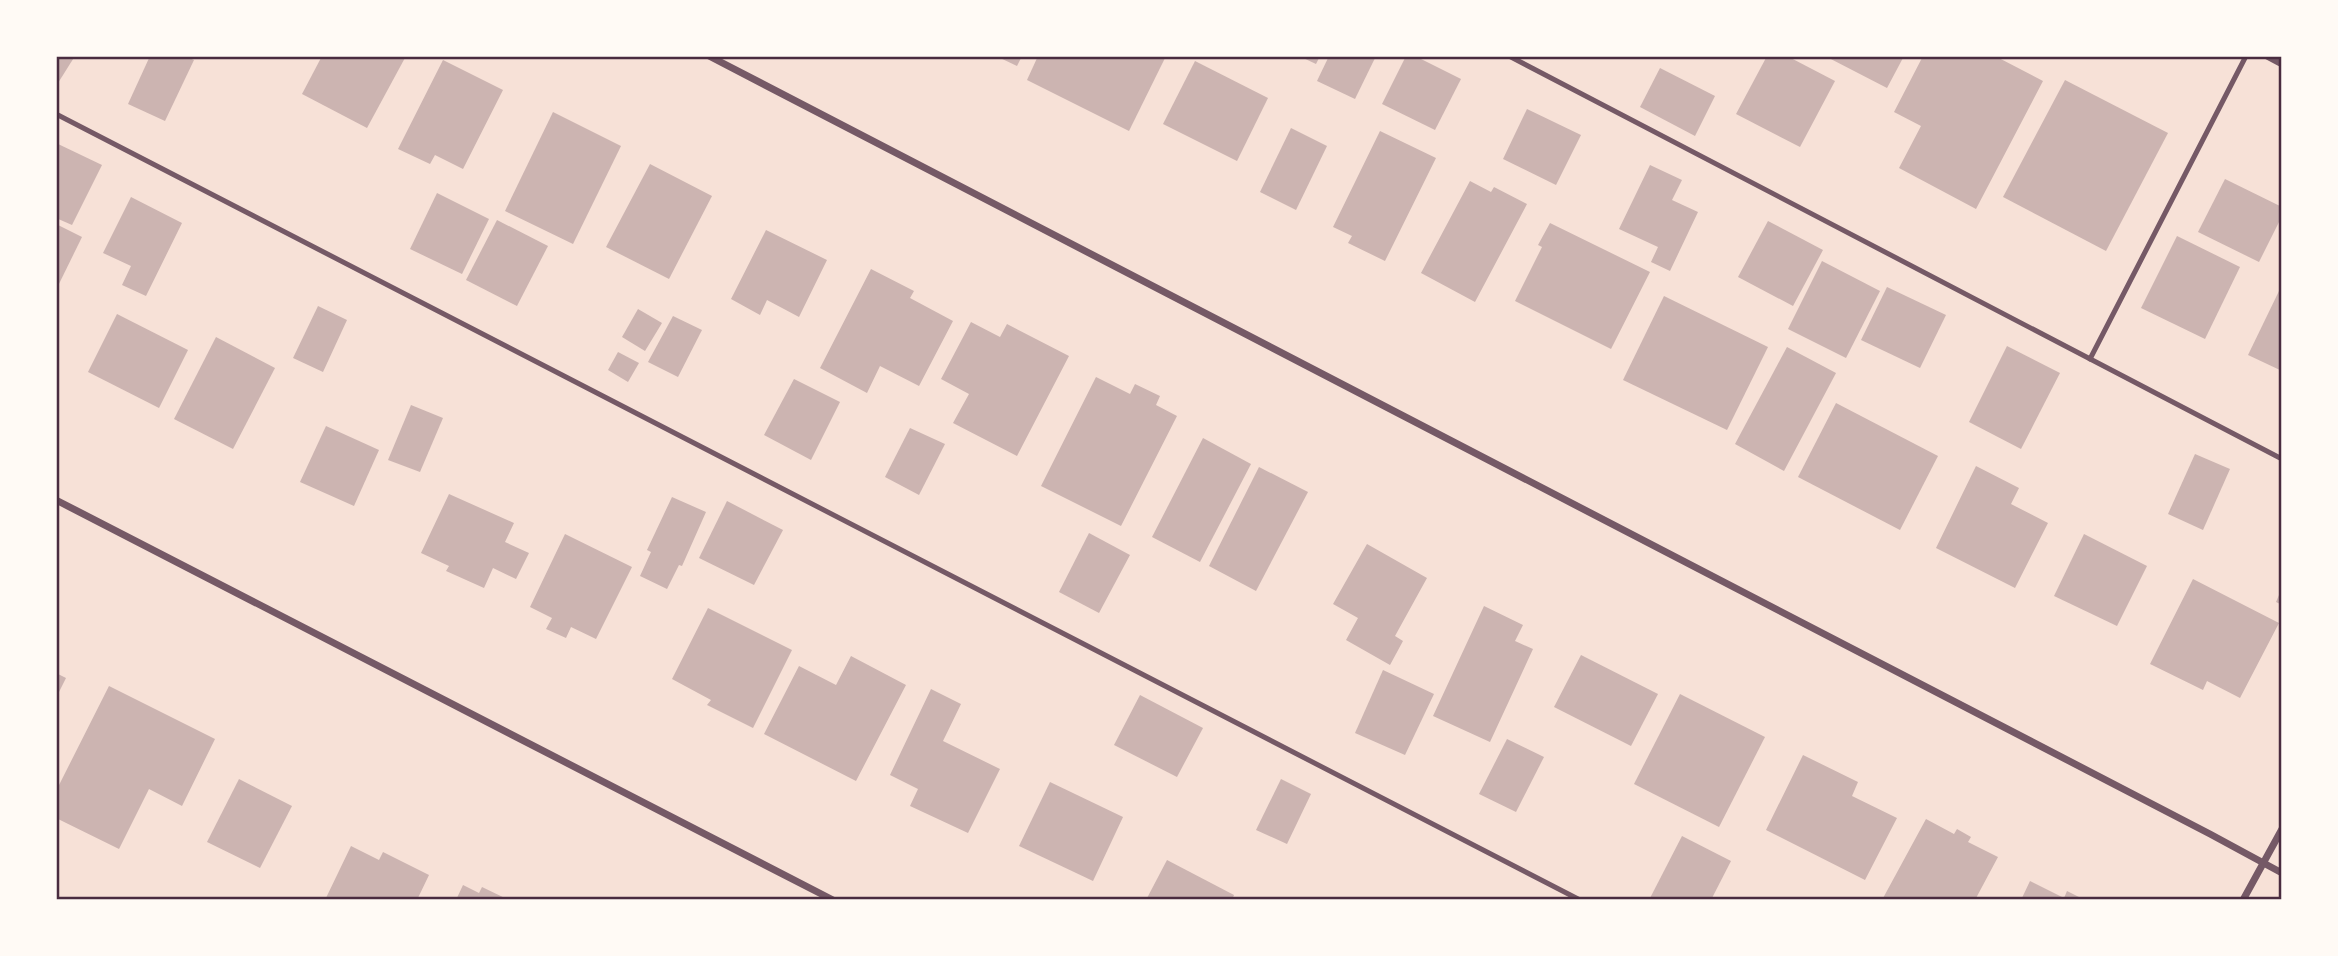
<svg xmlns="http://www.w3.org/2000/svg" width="2338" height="956" font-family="Roboto,sans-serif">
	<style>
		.building { fill: #ccb4b1 }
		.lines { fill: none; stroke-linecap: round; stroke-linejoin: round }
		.service { stroke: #755966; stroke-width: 5 }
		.minor { stroke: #755966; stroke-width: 7 }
		.neatline { fill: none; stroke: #4a2c40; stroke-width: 2.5 }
	</style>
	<rect width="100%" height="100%" fill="#f7e1d7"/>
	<g class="building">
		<polygon points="56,56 75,56 58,83 56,81"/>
		<polygon points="150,56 185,56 194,60 165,121 128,104"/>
		<polygon points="322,56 406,56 367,128 302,94"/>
		<polygon points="996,56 1022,56 1017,66"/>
		<polygon points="1038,56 1166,56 1129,131 1027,80"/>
		<polygon points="1299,56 1320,56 1316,64"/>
		<polygon points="1329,56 1376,56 1355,99 1317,81"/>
		<polygon points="1406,56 1415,56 1461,79 1435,130 1382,104"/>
		<polygon points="1767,56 1787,56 1835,81 1800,147 1736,114"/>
		<polygon points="1825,56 1904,56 1887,88"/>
		<polygon points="1923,56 1995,56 2043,81 1976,209 1899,168 1921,126 1894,112"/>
		<polygon points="443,60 503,90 463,169 435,155 430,164 398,149"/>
		<polygon points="1195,61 1268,98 1237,161 1163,124"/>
		<polygon points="1660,68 1715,96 1695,136 1640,107"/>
		<polygon points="2065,80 2168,133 2106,251 2003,197"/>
		<polygon points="1527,109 1581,135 1556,185 1503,159"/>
		<polygon points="553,112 621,146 573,244 505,211"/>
		<polygon points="1291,128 1327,146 1296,210 1260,192"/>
		<polygon points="1380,131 1436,158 1385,261 1348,243 1352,236 1333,227"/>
		<polygon points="56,143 102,165 72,225 56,218"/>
		<polygon points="650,164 712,196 669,279 606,247"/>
		<polygon points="1650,165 1682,180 1672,200 1698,212 1670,271 1651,262 1658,247 1619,229"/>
		<polygon points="2225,179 2282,207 2282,216 2259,262 2198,232"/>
		<polygon points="1470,181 1491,192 1494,187 1527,204 1475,302 1421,273"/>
		<polygon points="437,193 489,219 462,274 410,249"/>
		<polygon points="131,197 182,223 146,296 122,285 131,266 103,253"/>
		<polygon points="497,220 548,246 517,306 466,280"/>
		<polygon points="1768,221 1823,250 1793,306 1738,277"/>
		<polygon points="1550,223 1650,272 1611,349 1515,301 1542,247 1538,245"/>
		<polygon points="56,224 82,237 56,290"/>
		<polygon points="766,230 827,260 799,317 767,300 760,315 731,299"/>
		<polygon points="2177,236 2240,267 2205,339 2141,308"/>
		<polygon points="1822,261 1880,291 1846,358 1788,329"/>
		<polygon points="871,269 914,291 910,298 953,321 919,386 880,366 867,393 820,368"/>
		<polygon points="1887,287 1946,315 1920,368 1861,340"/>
		<polygon points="2279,291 2282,292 2282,371 2248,355"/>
		<polygon points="1664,296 1768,347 1727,430 1623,380"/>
		<polygon points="318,306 347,320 323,372 293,358"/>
		<polygon points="638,309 662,323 645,351 622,337"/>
		<polygon points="117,314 188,350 159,408 88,372"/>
		<polygon points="673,316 702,330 678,377 648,362"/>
		<polygon points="971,322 1000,337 1007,324 1069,356 1017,456 953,423 969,394 941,379"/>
		<polygon points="216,337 275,368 233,449 174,419"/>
		<polygon points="2007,346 2060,373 2021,449 1969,422"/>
		<polygon points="1787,347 1836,373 1784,471 1735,444"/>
		<polygon points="618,352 639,363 628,382 608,370"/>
		<polygon points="1096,377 1130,394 1135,384 1160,396 1156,405 1177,416 1121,526 1041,486"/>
		<polygon points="794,379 840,402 811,460 764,435"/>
		<polygon points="1836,403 1938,456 1900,530 1798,477"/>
		<polygon points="411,405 443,418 420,472 388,460"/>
		<polygon points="326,426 379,450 354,506 300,482"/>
		<polygon points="910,428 945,444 919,495 885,477"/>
		<polygon points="1203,438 1251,464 1200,562 1152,537"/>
		<polygon points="2195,454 2230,469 2203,530 2168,514"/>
		<polygon points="1976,466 2019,488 2011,504 2048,523 2015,588 1936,548"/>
		<polygon points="1259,467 1308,492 1256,591 1209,566"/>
		<polygon points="449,494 514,523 505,542 529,553 516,579 493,568 484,588 446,571 449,566 421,553"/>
		<polygon points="672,497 706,512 682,566 679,565 667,589 640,576 651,552 647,550"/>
		<polygon points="727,501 783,530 754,585 699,558"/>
		<polygon points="1089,533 1130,555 1099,613 1059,592"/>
		<polygon points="565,534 632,567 596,639 571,627 566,638 546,629 552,618 530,607"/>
		<polygon points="2084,534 2147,566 2117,626 2054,596"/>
		<polygon points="1367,544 1427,578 1395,636 1403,641 1390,665 1346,640 1358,618 1333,604"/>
		<polygon points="2193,579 2279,623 2240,698 2207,681 2203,690 2150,664"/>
		<polygon points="2282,588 2282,605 2276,602"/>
		<polygon points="1484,606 1523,625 1515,641 1533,649 1490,742 1433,716"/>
		<polygon points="708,608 792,650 753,728 707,705 711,700 672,679"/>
		<polygon points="1581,655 1658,694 1631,746 1554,707"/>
		<polygon points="851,656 906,685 856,781 764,734 799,666 836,685"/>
		<polygon points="1383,670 1434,694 1405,755 1355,733"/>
		<polygon points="56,673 66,678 56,698"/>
		<polygon points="109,686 215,739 182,806 149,789 119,849 56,818 56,791"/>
		<polygon points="931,689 961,704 943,741 1000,769 968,833 910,806 918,789 890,775"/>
		<polygon points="1680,694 1765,737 1719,827 1634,784"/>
		<polygon points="1140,695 1203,728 1177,777 1114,745"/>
		<polygon points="1507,739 1544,757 1516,812 1479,794"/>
		<polygon points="1803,755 1858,782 1852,796 1897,818 1865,880 1766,830"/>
		<polygon points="239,779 292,806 260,868 207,842"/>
		<polygon points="1281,779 1311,794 1287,844 1256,830"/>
		<polygon points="1050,782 1123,817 1093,881 1019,846"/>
		<polygon points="1926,819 1954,834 1957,829 1971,837 1968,842 1998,857 1975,900 1882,900"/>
		<polygon points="1682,836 1731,861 1711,900 1649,900"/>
		<polygon points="351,846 379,860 383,852 429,875 417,900 325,900"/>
		<polygon points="1167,860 1234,895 1232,900 1146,900"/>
		<polygon points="2030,881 2064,898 2067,891 2085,900 2021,900"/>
		<polygon points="463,885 479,893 482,887 509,900 456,900"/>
	</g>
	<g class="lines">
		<g class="service">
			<polyline points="1509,56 2282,459"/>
			<polyline points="56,114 1580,900"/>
			<polyline points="2090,359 2246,56"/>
		</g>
		<g class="minor">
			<polyline points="709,56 2210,834 2282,873"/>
			<polyline points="2267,56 2282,64"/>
			<polyline points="56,500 833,900"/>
			<polyline points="2243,900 2282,829"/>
		</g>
	</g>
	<rect width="2338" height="956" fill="none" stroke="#fffaf5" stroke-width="116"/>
	<rect x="58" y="58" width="2222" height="840" class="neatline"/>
</svg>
